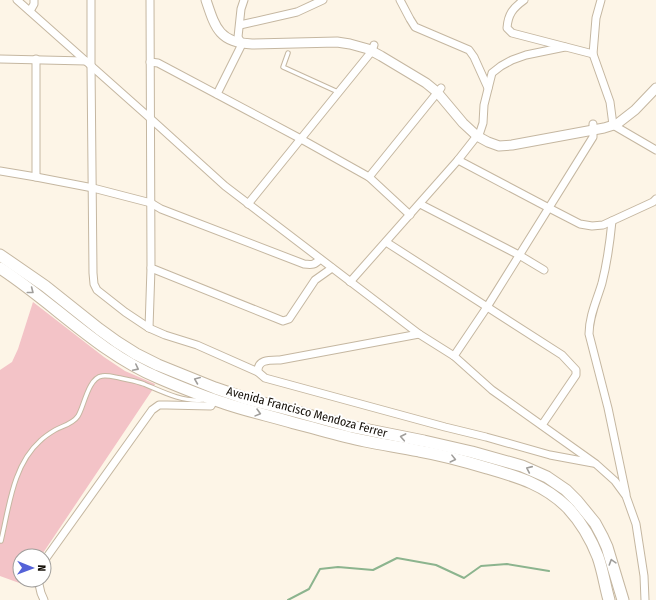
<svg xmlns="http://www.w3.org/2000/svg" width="656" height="600" font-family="'Fira Sans Condensed',sans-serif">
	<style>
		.green { fill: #f3c3c7 }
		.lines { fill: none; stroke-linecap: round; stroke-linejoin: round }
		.stream { stroke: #8cb48e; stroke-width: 2 }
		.service-casing { stroke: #c5b7a1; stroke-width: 5.5 }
		.minor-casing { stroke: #c5b7a1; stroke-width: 9 }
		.tertiary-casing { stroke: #c5b7a1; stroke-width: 11 }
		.trunk-casing { stroke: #c5b7a1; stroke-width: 13 }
		.service { stroke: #fff; stroke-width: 3.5 }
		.minor { stroke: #fff; stroke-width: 7 }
		.tertiary { stroke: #fff; stroke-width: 9 }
		.trunk { stroke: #fff; stroke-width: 11 }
		.oneway { stroke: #a09e9b }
		.labels { text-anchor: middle; stroke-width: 4; stroke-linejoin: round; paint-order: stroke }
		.street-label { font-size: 12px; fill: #120d06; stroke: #fff }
	</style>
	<rect width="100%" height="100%" fill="#fdf5e7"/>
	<polygon class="green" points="33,302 104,357 125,371 155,384 153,389 41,556 20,556 20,580 25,580 22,584 0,576 0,370 12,362 18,349"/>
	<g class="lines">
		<polyline class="stream" points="288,600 309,589 320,569 338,567 373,570 397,558 436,565 464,578 481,566 507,564 549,571"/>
		<g class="service-casing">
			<g id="service">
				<polyline points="288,53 283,67 338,92"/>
				<path d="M1,541C9,507 13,465 40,441C44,437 50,433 55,430C62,426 73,424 78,416C84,407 88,378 102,376C108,375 114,377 120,378C128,380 136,381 144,384C161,391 182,402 202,400"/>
			</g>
		</g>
		<g class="minor-casing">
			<g id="minor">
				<polyline points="17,0 151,119 225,186 419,334 454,356 492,390 596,464 615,481 626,496 636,524 644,576 645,600"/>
				<polyline points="91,0 91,65 93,273 94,284 97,290 125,312 149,328 165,335 197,345 258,372"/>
				<polyline points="150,0 151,268 283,321 289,319 315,280 332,268"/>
				<polyline points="400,0 410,19 415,27 469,50 474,57 488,88"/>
				<path d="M524,0C513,8 508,14 507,28L512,33L593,54"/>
				<polyline points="601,0 596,18 593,54 610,102 613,125 656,150"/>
				<polyline points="30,11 34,4 34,0"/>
				<polyline points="240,25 297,12 323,0"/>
				<polyline points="0,59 86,61"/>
				<polyline points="150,62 158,63 301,139 369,177 410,215"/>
				<polyline points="217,94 242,44 238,37 241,9 244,0"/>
				<polyline points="458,160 549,208 580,224 592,226 603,225 653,202 656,199"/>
				<path d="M0,171L36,177L93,188L151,203L161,209L304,264C312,265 315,265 320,259"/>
				<polyline points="36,177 36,59"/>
				<polyline points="369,177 441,88"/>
				<polyline points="248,204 372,51 374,45"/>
				<polyline points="420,204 519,255 544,270"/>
				<path d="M612,221C610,242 607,263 602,283C597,300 589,316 589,334L608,408L626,494"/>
				<polyline points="386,242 562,355 576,370 576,375 542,425"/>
				<polyline points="350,282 458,160 480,132 483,123 484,105 492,73 501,66 512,60 526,55 565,47"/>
				<polyline points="149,328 151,268"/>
				<path d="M419,334L280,360C270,360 257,359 258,372L265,378L445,427L486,437L550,455L593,463"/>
				<polyline points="454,356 487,307 593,137 593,124"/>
				<polyline points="44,561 152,410 159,405 167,405 211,406 214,400"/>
				<polyline points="38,580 41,593 44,600"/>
			</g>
		</g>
		<g class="tertiary-casing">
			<path id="tertiary" d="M206,0C215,27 219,43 252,44L337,42L350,44L368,49L381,56L426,83L437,92L463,123L477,136L488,142L499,146L512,145L604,128L617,124L635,110L656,88"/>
		</g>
		<g class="trunk-casing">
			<g id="trunk">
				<polyline points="0,255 45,286 99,329 117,342 136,354 158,365 215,388 247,399 283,408 349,426 424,441 472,452 522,466 547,477 566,490 577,501 595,523 602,536 607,547 623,600"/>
				<path d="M0,268C54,303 99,353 159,378C180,387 202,396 224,403C247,411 271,416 294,423C318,429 341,436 365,441C383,445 401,447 419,451C442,455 464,461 487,468C518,477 544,484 568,508C581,522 591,539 598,557C603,571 605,586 609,600"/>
			</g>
		</g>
		<use href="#service" class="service"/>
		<use href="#minor" class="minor"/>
		<use href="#tertiary" class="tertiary"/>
		<use href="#trunk" class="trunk"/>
	</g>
	<defs><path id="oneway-chevron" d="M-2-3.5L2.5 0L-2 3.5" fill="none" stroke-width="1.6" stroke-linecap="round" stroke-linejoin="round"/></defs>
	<g class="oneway">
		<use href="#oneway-chevron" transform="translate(31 291) rotate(38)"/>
		<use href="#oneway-chevron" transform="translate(136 368) rotate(27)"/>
		<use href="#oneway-chevron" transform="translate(197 380) rotate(-158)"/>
		<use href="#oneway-chevron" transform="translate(258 413) rotate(15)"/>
		<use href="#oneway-chevron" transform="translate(403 437) rotate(-169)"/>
		<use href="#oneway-chevron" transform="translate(453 459) rotate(14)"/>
		<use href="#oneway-chevron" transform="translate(529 469) rotate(-156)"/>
		<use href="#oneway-chevron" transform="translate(612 562) rotate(-107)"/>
	</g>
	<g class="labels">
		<g class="street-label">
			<text transform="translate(307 412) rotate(15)" y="4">Avenida Francisco Mendoza Ferrer</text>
		</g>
	</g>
	<g transform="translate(32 568) rotate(91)"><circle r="19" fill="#ffffff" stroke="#a09e9b"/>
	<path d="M0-3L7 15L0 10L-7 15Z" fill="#5462d8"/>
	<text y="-6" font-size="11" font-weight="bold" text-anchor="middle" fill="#120d06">N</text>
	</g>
</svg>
